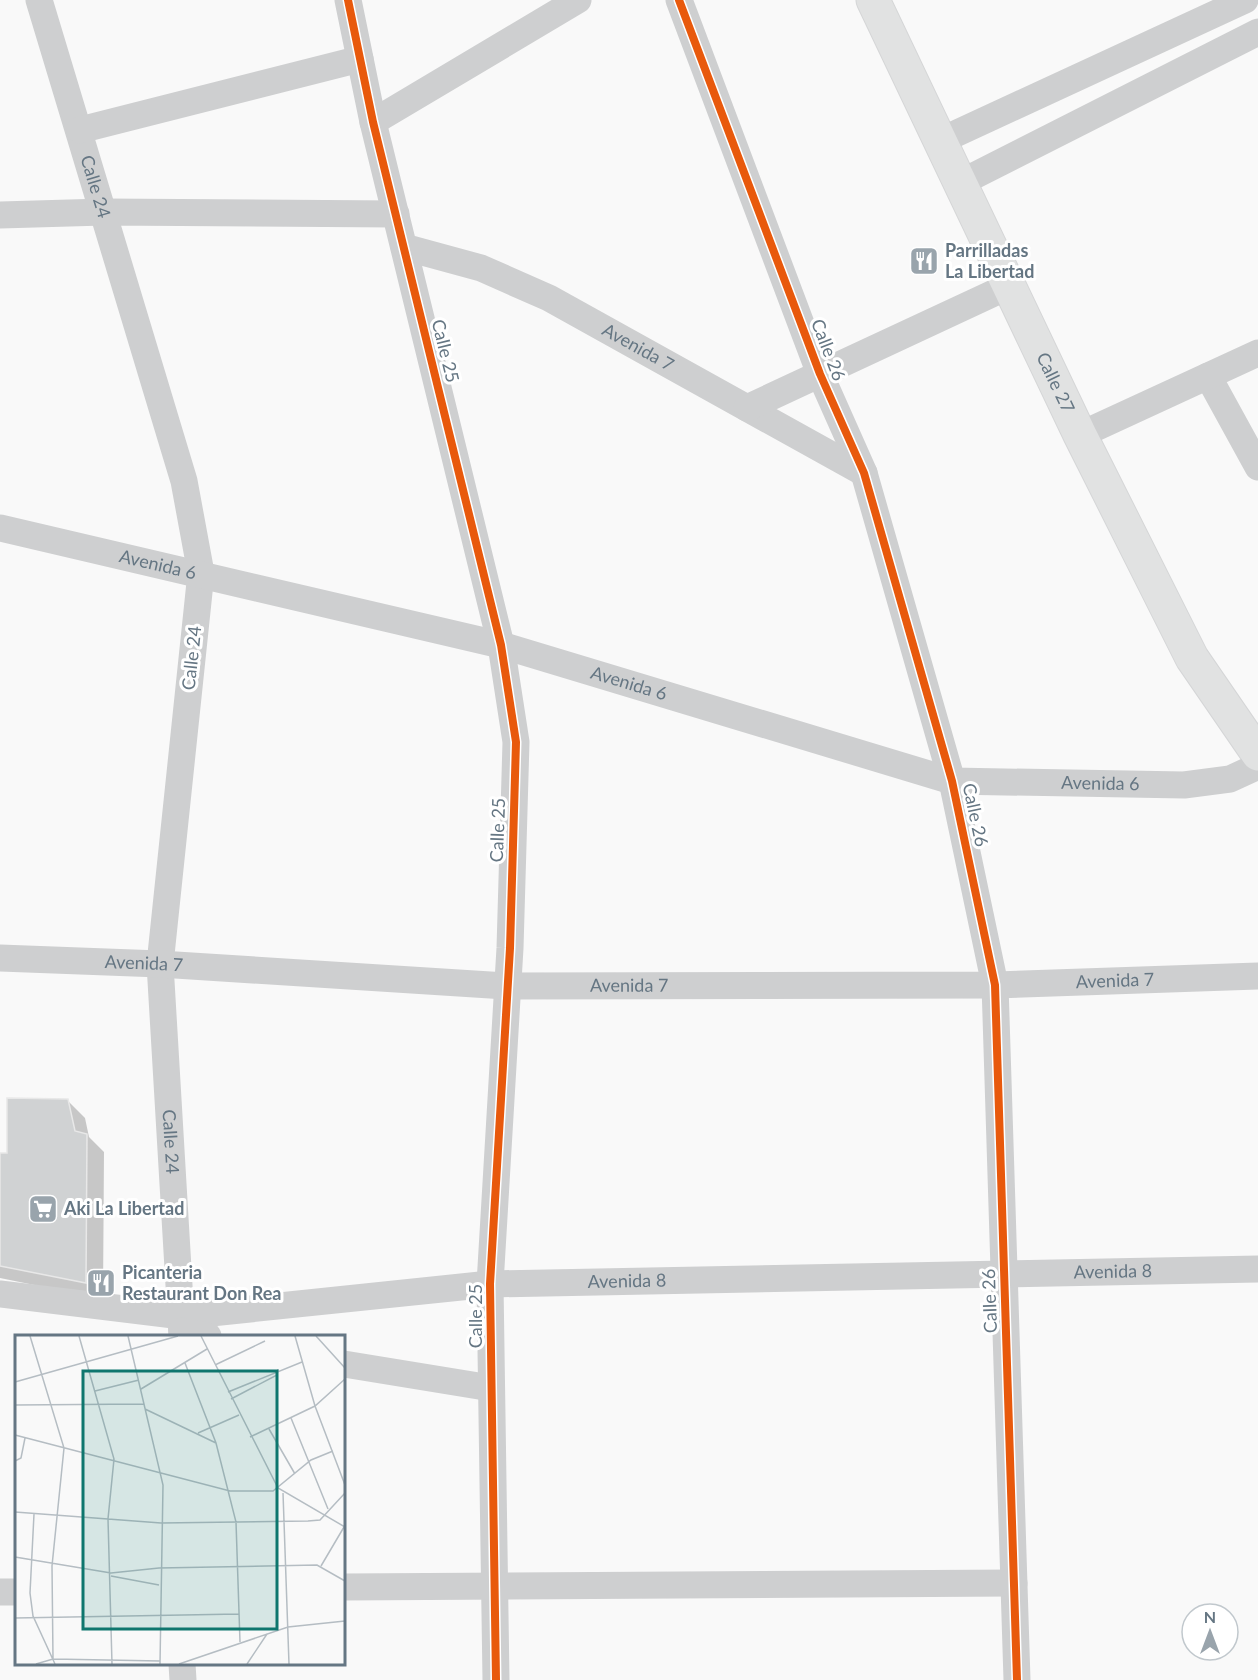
<svg xmlns="http://www.w3.org/2000/svg" width="1258" height="1680" font-family="Lato,sans-serif">
	<style>
		.shadow { fill: #0003 }
		.building { fill: #d0d2d3; stroke: #e8e8e8; stroke-width: 1.5 }
		.lines { fill: none; stroke-linecap: round; stroke-linejoin: round }
		.secondary-casing { stroke: #d5d6d7; stroke-width: 35 }
		.street { stroke: #cecfd0; stroke-width: 27 }
		.secondary { stroke: #e1e2e2; stroke-width: 33 }
		.cycleway-casing { stroke: #fff; stroke-width: 11 }
		.cycleway { stroke: #e8590c; stroke-width: 8 }
		.labels { text-anchor: middle; stroke-width: 6; stroke-linejoin: round; paint-order: stroke }
		.street-label { font-size: 18px; fill: #657683; stroke: #fff }
		.poi-label { font-size: 18px; font-weight: bold; fill: #657683; stroke: #fff; text-anchor: start }
		.inset-road { fill: none; stroke: #b5bdc3; stroke-width: 1.5 }
		.view { fill: #0f766e; fill-opacity: 0.15; stroke: #0f766e; stroke-width: 3 }
		.inset-edge { fill: none; stroke: #657683; stroke-width: 3 }
	</style>
	<rect width="100%" height="100%" fill="#f9f9f9"/>
	<polygon class="shadow" points="68,1101 85,1118 89,1137 104,1152 103,1299 0,1278 0,1155 8,1154"/>
	<polygon class="building" points="7,1098 68,1099 75,1131 87,1134 86,1283 0,1266 0,1153 7,1153"/>
	<g class="lines">
		<g class="secondary-casing">
			<g id="secondary">
				<path id="s6" d="M873,0L1080,435L1192,658L1258,754"/>
			</g>
		</g>
		<g class="street">
			<path id="s1" d="M39,0L184,481L201,573L160,964L182,1336"/>
			<polyline points="348,0 373,122 501,645 516,742 510,948 490,1284 496,1680"/>
			<polyline points="679,0 820,374 864,473 952,781 995,985 1017,1680"/>
			<polyline points="373,122 578,0"/>
			<polyline points="80,130 360,59"/>
			<polyline points="940,141 1245,0"/>
			<polyline points="960,183 1258,32"/>
			<polyline points="0,215 104,212 396,214"/>
			<path id="s2" d="M404,247L481,268L549,298L864,473"/>
			<polyline points="1208,376 1258,467"/>
			<polyline points="747,408 1011,285"/>
			<polyline points="1080,435 1258,353"/>
			<path id="s3" d="M0,528L501,645L952,781L1184,785L1230,779L1258,766"/>
			<path id="s4" d="M0,958L160,964L506,986L995,985L1258,976"/>
			<path id="s5" d="M0,1294L182,1316L490,1284L1258,1269"/>
			<polyline points="182,1331 208,1336"/>
			<polyline points="344,1364 491,1388"/>
			<polyline points="344,1587 1014,1583"/>
			<polyline points="0,1592 16,1592"/>
			<polyline points="182,1664 183,1680"/>
		</g>
		<use href="#secondary" class="secondary"/>
		<g class="cycleway-casing">
			<g id="cycleway">
				<polyline points="348,0 373,122 501,645 516,742 510,948 490,1284 496,1680"/>
				<polyline points="679,0 820,374 864,473 952,781 995,985 1017,1680"/>
			</g>
		</g>
		<use href="#cycleway" class="cycleway"/>
	</g>
	<defs>
		<g id="restaurant-square" transform="scale(1.5)"><rect x="-9" y="-9" width="18" height="18" rx="4" fill="#99a4ac" stroke="#fff"/><path d="M-5-6h1v4h1v-4h1v4h1v-4h1v5L-1.5 .5V6h-2V.5L-5-1ZM5-6V6H3V1.5H1.5Q1.5-4 5-6Z" fill="#fff"/></g>
		<g id="supermarket-square" transform="scale(1.5)"><rect x="-9" y="-9" width="18" height="18" rx="4" fill="#99a4ac" stroke="#fff"/><path d="M-6-5.5h2.5l.6 2H6L4.5 2H-2.5L-4.4-4H-6ZM-1.5 3.2a1.3 1.3 0 1 0 .1 0ZM3 3.2a1.3 1.3 0 1 0 .1 0Z" fill="#fff"/></g>
	</defs>
	<g fill-rule="evenodd">
		<use href="#restaurant-square" x="924" y="261"/>
		<use href="#supermarket-square" x="43" y="1209"/>
		<use href="#restaurant-square" x="101" y="1283"/>
	</g>
	<g class="labels">
		<g class="street-label">
			<text dy="6" stroke="none"><textPath href="#s1" startOffset="195">Calle 24</textPath></text>
			<text dy="6" stroke="none"><textPath href="#s2" startOffset="256">Avenida 7</textPath></text>
			<text transform="translate(828 350) rotate(69)" y="6">Calle 26</text>
			<text transform="translate(445 351) rotate(76)" y="6">Calle 25</text>
			<text dy="6" stroke="none"><textPath href="#s6" startOffset="424">Calle 27</textPath></text>
			<text dy="6" stroke="none"><textPath href="#s3" startOffset="162">Avenida 6</textPath></text>
			<text transform="translate(192 658) rotate(-84)" y="6">Calle 24</text>
			<text dy="6" stroke="none"><textPath href="#s3" startOffset="648">Avenida 6</textPath></text>
			<text dy="6" stroke="none"><textPath href="#s3" startOffset="1134">Avenida 6</textPath></text>
			<text transform="translate(975 815) rotate(78)" y="6">Calle 26</text>
			<text transform="translate(498 830) rotate(-88)" y="6">Calle 25</text>
			<text dy="6" stroke="none"><textPath href="#s4" startOffset="144">Avenida 7</textPath></text>
			<text dy="6" stroke="none"><textPath href="#s4" startOffset="1116">Avenida 7</textPath></text>
			<text dy="6" stroke="none"><textPath href="#s4" startOffset="630">Avenida 7</textPath></text>
			<text dy="6" stroke="none"><textPath href="#s1" startOffset="1167">Calle 24</textPath></text>
			<text dy="6" stroke="none"><textPath href="#s5" startOffset="1116">Avenida 8</textPath></text>
			<text dy="6" stroke="none"><textPath href="#s5" startOffset="630">Avenida 8</textPath></text>
			<text transform="translate(990 1301) rotate(-92)" y="6">Calle 26</text>
			<text transform="translate(476 1316) rotate(-90)" y="6">Calle 25</text>
		</g>
		<g class="poi-label">
			<text x="945" y="257">Parrilladas<tspan x="945" dy="21">La Libertad</tspan></text>
			<text x="64" y="1215">Aki La Libertad</text>
			<text x="122" y="1279">Picanteria<tspan x="122" dy="21">Restaurant Don Rea</tspan></text>
		</g>
	</g>
	<g transform="translate(15 1335)">
		<rect width="330" height="330" fill="#f9f9f9"/>
		<path class="inset-road" d="M15,1L49,113L37,231L38,324M64,1L99,124L93,184L97,329M113,1L148,150L145,329M186,1L263,153L330,192M280,1L300,71L330,150M301,1L330,33M170,28L201,108L221,187L225,307M200,30L250,6M0,47L163,1M126,54L192,14M80,56L124,45M213,57L287,27M216,64L262,40L263,34M0,70L129,69M130,74L201,108M276,83L313,174M254,94L280,139M183,98L224,80M0,100L215,156H258L296,125L318,116M235,102L300,71L330,44M0,126L6,123L10,103M268,158L274,329M0,177L146,188L293,186L305,185L330,158M19,179L15,258L18,281L40,329M0,222L96,238L144,233L302,230L330,246M306,231L329,192M96,241L144,250M0,283L224,279M21,329L38,324L145,326M164,329L273,292L330,286M232,329L252,299"/>
		<path class="view" d="M68,36H262V294H68Z"/>
		<rect width="330" height="330" class="inset-edge"/>
	</g>
	<g transform="translate(1210 1632)"><circle r="28" fill="#ffffff" stroke="#c1c8cd" stroke-width="1.5"/>
	<path d="M0-4.5L10 22L0 15L-10 22Z" fill="#99a4ac"/>
	<text y="-9" font-size="16" font-weight="bold" text-anchor="middle" fill="#657683">N</text>
	</g>
</svg>
